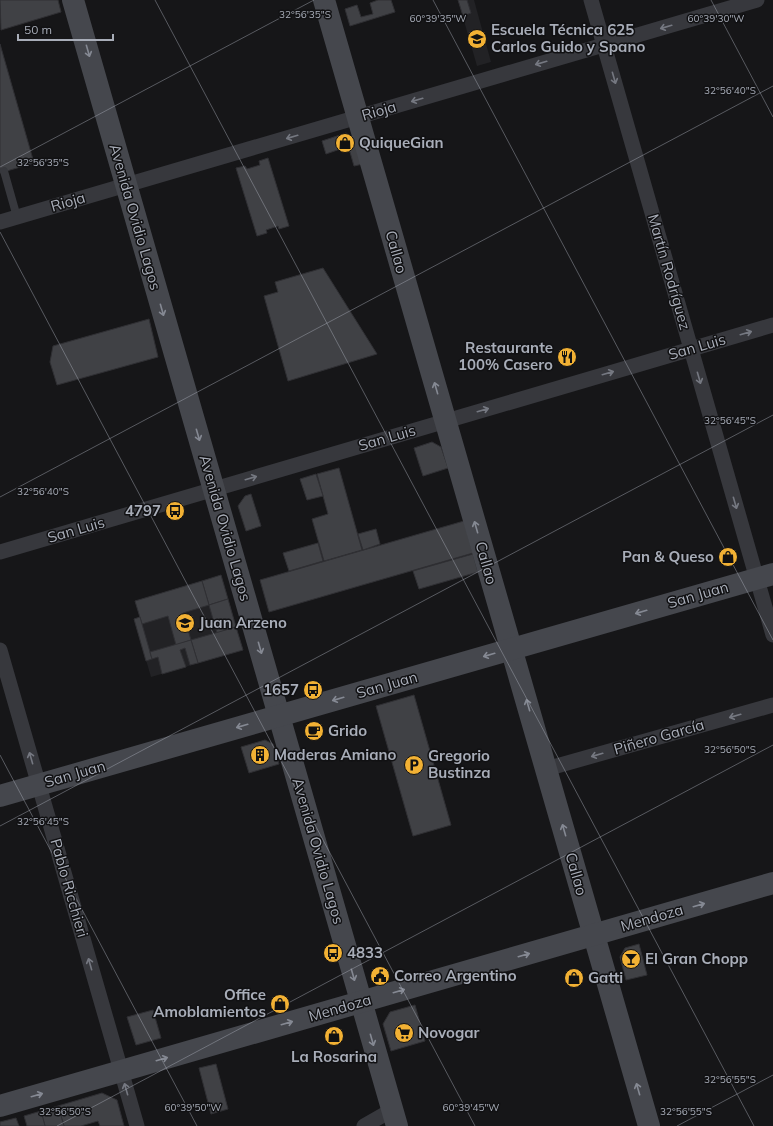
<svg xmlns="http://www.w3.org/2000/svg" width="773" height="1126" font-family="Mulish,sans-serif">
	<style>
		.built { fill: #222225 }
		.building { fill: #404145; stroke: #303034 }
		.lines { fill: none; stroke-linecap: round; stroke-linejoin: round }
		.service { stroke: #37383d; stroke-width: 8 }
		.minor { stroke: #37383d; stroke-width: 15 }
		.secondary { stroke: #45474d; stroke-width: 22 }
		.oneway { stroke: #757881 }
		.oneway2 { stroke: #858993 }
		.ticks { fill: none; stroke: #a8adb8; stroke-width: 1; stroke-opacity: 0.45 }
		.labels { text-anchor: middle; stroke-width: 3; stroke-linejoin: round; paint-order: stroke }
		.poi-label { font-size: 15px; font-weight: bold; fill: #a8adb8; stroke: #111113; text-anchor: start }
		.street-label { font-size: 15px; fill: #a8adb8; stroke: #111113 }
		.ticks-label { font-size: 10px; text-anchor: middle; fill: #a8adb8; stroke: #111113; stroke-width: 3; stroke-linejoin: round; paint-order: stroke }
	</style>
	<rect width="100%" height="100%" fill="#161618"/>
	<g class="built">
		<polygon points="458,0 474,0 491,62 477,66"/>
		<polygon points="221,575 243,650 151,677 134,619 140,617 135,601"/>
	</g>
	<g class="building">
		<polygon points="0,0 58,0 61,12 1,30"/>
		<polygon points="378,0 391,0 395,12 350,26 345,9 357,5 361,17 373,14 370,3"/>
		<polygon points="458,0 467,0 471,13 463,16"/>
		<polygon points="0,44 34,163 0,173"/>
		<polygon points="346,133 357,140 363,164 354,166 350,152 343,148 326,154 322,141"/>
		<polygon points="268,158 289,226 279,229 278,226 266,230 267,233 257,236 236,168 245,166 247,169 260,165 259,161"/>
		<polygon points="323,268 377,354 288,381 264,296 278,292 275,282"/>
		<polygon points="149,319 158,357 57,385 50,362 53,346"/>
		<polygon points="432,442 441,447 448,468 423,476 414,448"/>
		<polygon points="339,468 362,550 324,561 312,519 328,514 317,474"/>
		<polygon points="316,474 323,496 307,500 300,479"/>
		<polygon points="251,494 261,526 246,531 238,506 245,496"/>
		<polygon points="464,521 473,553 269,612 260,580"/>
		<polygon points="376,529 380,544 363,550 358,534"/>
		<polygon points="318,543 323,561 289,571 283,553"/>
		<polygon points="473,554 478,572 419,589 413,571"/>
		<polygon points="221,575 228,599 209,605 202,581"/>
		<polygon points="202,581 209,605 183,613 191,640 176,645 168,616 142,624 135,601"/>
		<polygon points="228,599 236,627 217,633 209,605"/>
		<polygon points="140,617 152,659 146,661 134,619"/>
		<polygon points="236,627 243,650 198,663 191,640"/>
		<polygon points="191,640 198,663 190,665 185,648 180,650 186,667 162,674 158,657 152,659 150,652"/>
		<polygon points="414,695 451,825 413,836 376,706"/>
		<polygon points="265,740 273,744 279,764 249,773 241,747"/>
		<polygon points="639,944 647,975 626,980 620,957 625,948"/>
		<polygon points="415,1005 425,1041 391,1051 383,1024 390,1012"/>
		<polygon points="153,1010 161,1038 136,1045 127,1017"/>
		<polygon points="216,1064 228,1109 211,1114 199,1068"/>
		<polygon points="102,1093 117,1100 124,1126 100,1126 98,1121 81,1126 64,1126 58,1106"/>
		<polygon points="58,1106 64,1126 45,1126 41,1111"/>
		<polygon points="41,1111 45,1126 27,1126 24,1116"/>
		<polygon points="16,1118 19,1126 0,1126 0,1122"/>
	</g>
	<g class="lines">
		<polyline class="service" points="4,171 17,217"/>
		<g class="minor">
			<polyline points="591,0 773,635"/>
			<polyline points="0,222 757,0"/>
			<polyline points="0,552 773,325"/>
			<polyline points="0,650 137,1126"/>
			<polyline points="546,769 773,705"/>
			<polyline points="364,1126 392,1110"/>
		</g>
		<g class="secondary">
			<polyline points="73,0 397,1126"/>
			<polyline points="324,0 649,1126"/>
			<polyline points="0,796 773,574"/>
			<polyline points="0,1106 773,883"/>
		</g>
	</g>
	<defs><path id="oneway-shaft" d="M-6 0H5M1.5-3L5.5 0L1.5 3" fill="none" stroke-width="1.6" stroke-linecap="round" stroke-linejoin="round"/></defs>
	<g class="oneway">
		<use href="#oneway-shaft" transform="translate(666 27) rotate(164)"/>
		<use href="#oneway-shaft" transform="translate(541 63) rotate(164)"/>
		<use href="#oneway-shaft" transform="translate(614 78) rotate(74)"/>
		<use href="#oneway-shaft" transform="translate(417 100) rotate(164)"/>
		<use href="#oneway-shaft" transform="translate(292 137) rotate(164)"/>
		<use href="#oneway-shaft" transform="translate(746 333) rotate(-16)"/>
		<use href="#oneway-shaft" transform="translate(608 373) rotate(-16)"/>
		<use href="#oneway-shaft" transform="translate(699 378) rotate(74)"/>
		<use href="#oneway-shaft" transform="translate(483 410) rotate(-16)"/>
		<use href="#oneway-shaft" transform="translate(251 478) rotate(-16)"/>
		<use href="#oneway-shaft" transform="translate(735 503) rotate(74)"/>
		<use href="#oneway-shaft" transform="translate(735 716) rotate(164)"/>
		<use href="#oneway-shaft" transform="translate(597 755) rotate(164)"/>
		<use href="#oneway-shaft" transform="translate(31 758) rotate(-106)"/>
		<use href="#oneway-shaft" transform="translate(90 964) rotate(-106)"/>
		<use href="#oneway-shaft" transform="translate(126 1089) rotate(-106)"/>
	</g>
	<g class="oneway2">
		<use href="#oneway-shaft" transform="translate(88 51) rotate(74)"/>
		<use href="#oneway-shaft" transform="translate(162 310) rotate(74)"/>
		<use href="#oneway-shaft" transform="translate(436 388) rotate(-106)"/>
		<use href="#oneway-shaft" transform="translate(198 435) rotate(74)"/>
		<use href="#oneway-shaft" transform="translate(476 527) rotate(-106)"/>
		<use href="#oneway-shaft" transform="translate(641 612) rotate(164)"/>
		<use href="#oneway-shaft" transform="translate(260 648) rotate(74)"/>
		<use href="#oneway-shaft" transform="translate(489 655) rotate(164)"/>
		<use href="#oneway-shaft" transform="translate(338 699) rotate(164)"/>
		<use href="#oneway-shaft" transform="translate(528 705) rotate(-106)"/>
		<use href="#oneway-shaft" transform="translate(242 726) rotate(164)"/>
		<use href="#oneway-shaft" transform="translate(564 830) rotate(-106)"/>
		<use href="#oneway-shaft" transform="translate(699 905) rotate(-16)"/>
		<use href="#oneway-shaft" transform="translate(524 955) rotate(-16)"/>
		<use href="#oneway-shaft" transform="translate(353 975) rotate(74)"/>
		<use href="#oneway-shaft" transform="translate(399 991) rotate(-16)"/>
		<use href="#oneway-shaft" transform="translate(287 1023) rotate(-16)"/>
		<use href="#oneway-shaft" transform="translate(372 1040) rotate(74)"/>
		<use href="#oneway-shaft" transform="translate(162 1059) rotate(-16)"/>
		<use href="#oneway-shaft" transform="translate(638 1089) rotate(-106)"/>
		<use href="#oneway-shaft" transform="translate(37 1095) rotate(-16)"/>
	</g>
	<path class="ticks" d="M155,0L754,1126M433,0L773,640M711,0L773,117M0,167L314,0M0,232L475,1126M0,497L773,86M0,755L197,1126M0,826L773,415M57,1126L773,745M677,1126L773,1075"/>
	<defs>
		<g id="school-disc" transform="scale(1)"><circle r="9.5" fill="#f2b134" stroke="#111113"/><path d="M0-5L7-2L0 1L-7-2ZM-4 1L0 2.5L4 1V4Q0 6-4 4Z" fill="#111"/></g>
		<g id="shop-disc" transform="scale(1)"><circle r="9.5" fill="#f2b134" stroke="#111113"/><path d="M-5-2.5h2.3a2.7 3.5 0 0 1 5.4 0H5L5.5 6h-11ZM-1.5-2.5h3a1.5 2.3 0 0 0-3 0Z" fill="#111"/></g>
		<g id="restaurant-disc" transform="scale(1)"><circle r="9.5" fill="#f2b134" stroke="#111113"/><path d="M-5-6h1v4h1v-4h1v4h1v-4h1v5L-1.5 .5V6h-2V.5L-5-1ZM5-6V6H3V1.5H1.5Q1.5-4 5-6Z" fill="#111"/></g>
		<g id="bus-disc" transform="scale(1)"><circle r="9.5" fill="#f2b134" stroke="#111113"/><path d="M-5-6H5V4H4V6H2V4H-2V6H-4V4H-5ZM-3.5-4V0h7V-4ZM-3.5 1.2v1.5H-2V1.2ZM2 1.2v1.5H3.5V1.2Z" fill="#111"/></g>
		<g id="cafe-disc" transform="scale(1)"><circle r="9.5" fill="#f2b134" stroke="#111113"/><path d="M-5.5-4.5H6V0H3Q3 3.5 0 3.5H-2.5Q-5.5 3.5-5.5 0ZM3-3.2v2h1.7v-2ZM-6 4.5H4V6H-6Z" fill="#111"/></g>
		<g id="building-disc" transform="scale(1)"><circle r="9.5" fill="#f2b134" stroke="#111113"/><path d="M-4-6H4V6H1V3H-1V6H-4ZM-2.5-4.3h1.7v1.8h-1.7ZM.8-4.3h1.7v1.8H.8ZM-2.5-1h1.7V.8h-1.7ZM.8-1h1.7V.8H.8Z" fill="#111"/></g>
		<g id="parking-disc" transform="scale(1)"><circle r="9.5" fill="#f2b134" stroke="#111113"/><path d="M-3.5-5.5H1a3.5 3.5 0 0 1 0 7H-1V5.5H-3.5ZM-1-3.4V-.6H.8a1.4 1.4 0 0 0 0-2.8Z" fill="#111"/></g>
		<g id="bar-disc" transform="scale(1)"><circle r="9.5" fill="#f2b134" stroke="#111113"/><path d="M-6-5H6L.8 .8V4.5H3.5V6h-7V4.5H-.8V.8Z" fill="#111"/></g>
		<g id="civic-disc" transform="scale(1)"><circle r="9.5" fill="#f2b134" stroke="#111113"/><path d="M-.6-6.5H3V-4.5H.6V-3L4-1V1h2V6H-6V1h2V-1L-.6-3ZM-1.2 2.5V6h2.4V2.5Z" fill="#111"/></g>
		<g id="supermarket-disc" transform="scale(1)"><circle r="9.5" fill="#f2b134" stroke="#111113"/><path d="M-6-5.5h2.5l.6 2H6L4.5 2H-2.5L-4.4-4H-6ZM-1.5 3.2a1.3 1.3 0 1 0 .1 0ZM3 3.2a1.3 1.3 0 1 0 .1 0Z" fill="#111"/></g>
	</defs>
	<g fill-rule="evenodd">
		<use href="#school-disc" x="477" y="39"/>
		<use href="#shop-disc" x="345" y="143"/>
		<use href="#restaurant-disc" x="567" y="357"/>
		<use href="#bus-disc" x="175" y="511"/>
		<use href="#shop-disc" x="728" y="557"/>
		<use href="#school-disc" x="185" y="623"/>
		<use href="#bus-disc" x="313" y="690"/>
		<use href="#cafe-disc" x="314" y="731"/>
		<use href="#building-disc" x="260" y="755"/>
		<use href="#parking-disc" x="414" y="765"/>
		<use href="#bus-disc" x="333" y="953"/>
		<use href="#bar-disc" x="631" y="959"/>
		<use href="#civic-disc" x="380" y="976"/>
		<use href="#shop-disc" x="574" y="978"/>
		<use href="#shop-disc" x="280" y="1004"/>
		<use href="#supermarket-disc" x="404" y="1033"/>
		<use href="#shop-disc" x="334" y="1036"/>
	</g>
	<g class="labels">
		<g class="poi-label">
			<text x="491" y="35">Escuela Técnica 625<tspan x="491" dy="17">Carlos Guido y Spano</tspan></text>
			<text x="359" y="148">QuiqueGian</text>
			<text x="553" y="353" text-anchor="end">Restaurante<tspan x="553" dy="17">100% Casero</tspan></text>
			<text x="161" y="516" text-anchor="end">4797</text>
			<text x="714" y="562" text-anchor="end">Pan &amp; Queso</text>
			<text x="199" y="628">Juan Arzeno</text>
			<text x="299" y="695" text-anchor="end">1657</text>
			<text x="328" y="736">Grido</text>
			<text x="274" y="760">Maderas Amiano</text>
			<text x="428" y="761">Gregorio<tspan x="428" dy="17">Bustinza</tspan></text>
			<text x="347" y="958">4833</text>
			<text x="645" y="964">El Gran Chopp</text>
			<text x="394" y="981">Correo Argentino</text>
			<text x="588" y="983">Gatti</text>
			<text x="266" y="1000" text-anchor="end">Office<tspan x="266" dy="17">Amoblamientos</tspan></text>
			<text x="418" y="1038">Novogar</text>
			<text x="334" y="1062" text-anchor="middle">La Rosarina</text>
		</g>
		<g class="street-label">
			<text transform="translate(379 111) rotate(-16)" y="5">Rioja</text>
			<text transform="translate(68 202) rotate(-16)" y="5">Rioja</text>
			<text transform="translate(135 217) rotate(74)" y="5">Avenida Ovidio Lagos</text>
			<text transform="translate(396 252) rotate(74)" y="5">Callao</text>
			<text transform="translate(669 272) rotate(74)" y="5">Martín Rodríguez</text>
			<text transform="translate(697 347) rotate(-16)" y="5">San Luis</text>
			<text transform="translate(387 438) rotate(-16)" y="5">San Luis</text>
			<text transform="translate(225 528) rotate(74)" y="5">Avenida Ovidio Lagos</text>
			<text transform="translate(76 530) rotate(-16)" y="5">San Luis</text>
			<text transform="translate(486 563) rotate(74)" y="5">Callao</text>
			<text transform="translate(698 595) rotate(-16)" y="5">San Juan</text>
			<text transform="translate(387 685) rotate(-16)" y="5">San Juan</text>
			<text transform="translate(659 737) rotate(-16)" y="5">Piñero García</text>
			<text transform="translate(75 774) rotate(-16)" y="5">San Juan</text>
			<text transform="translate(318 851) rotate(74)" y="5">Avenida Ovidio Lagos</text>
			<text transform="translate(576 874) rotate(74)" y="5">Callao</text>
			<text transform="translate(69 888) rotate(74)" y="5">Pablo Ricchieri</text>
			<text transform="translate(652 918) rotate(-16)" y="5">Mendoza</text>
			<text transform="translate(340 1008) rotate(-16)" y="5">Mendoza</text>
		</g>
	</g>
	<g class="ticks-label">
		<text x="305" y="18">32°56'35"S</text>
		<text x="438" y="22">60°39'35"W</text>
		<text x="716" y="22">60°39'30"W</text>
		<text x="730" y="94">32°56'40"S</text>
		<text x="43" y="166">32°56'35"S</text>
		<text x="730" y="424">32°56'45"S</text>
		<text x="43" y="495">32°56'40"S</text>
		<text x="730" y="753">32°56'50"S</text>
		<text x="43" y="825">32°56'45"S</text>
		<text x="730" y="1083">32°56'55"S</text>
		<text x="193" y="1111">60°39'50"W</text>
		<text x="471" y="1111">60°39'45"W</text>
		<text x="65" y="1115">32°56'50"S</text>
		<text x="686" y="1115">32°56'55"S</text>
	</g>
	<path d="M18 34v6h95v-6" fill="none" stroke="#a8adb8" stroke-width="2"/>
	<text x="24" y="34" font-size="12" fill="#a8adb8" stroke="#111113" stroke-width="3" paint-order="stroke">50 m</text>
</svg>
